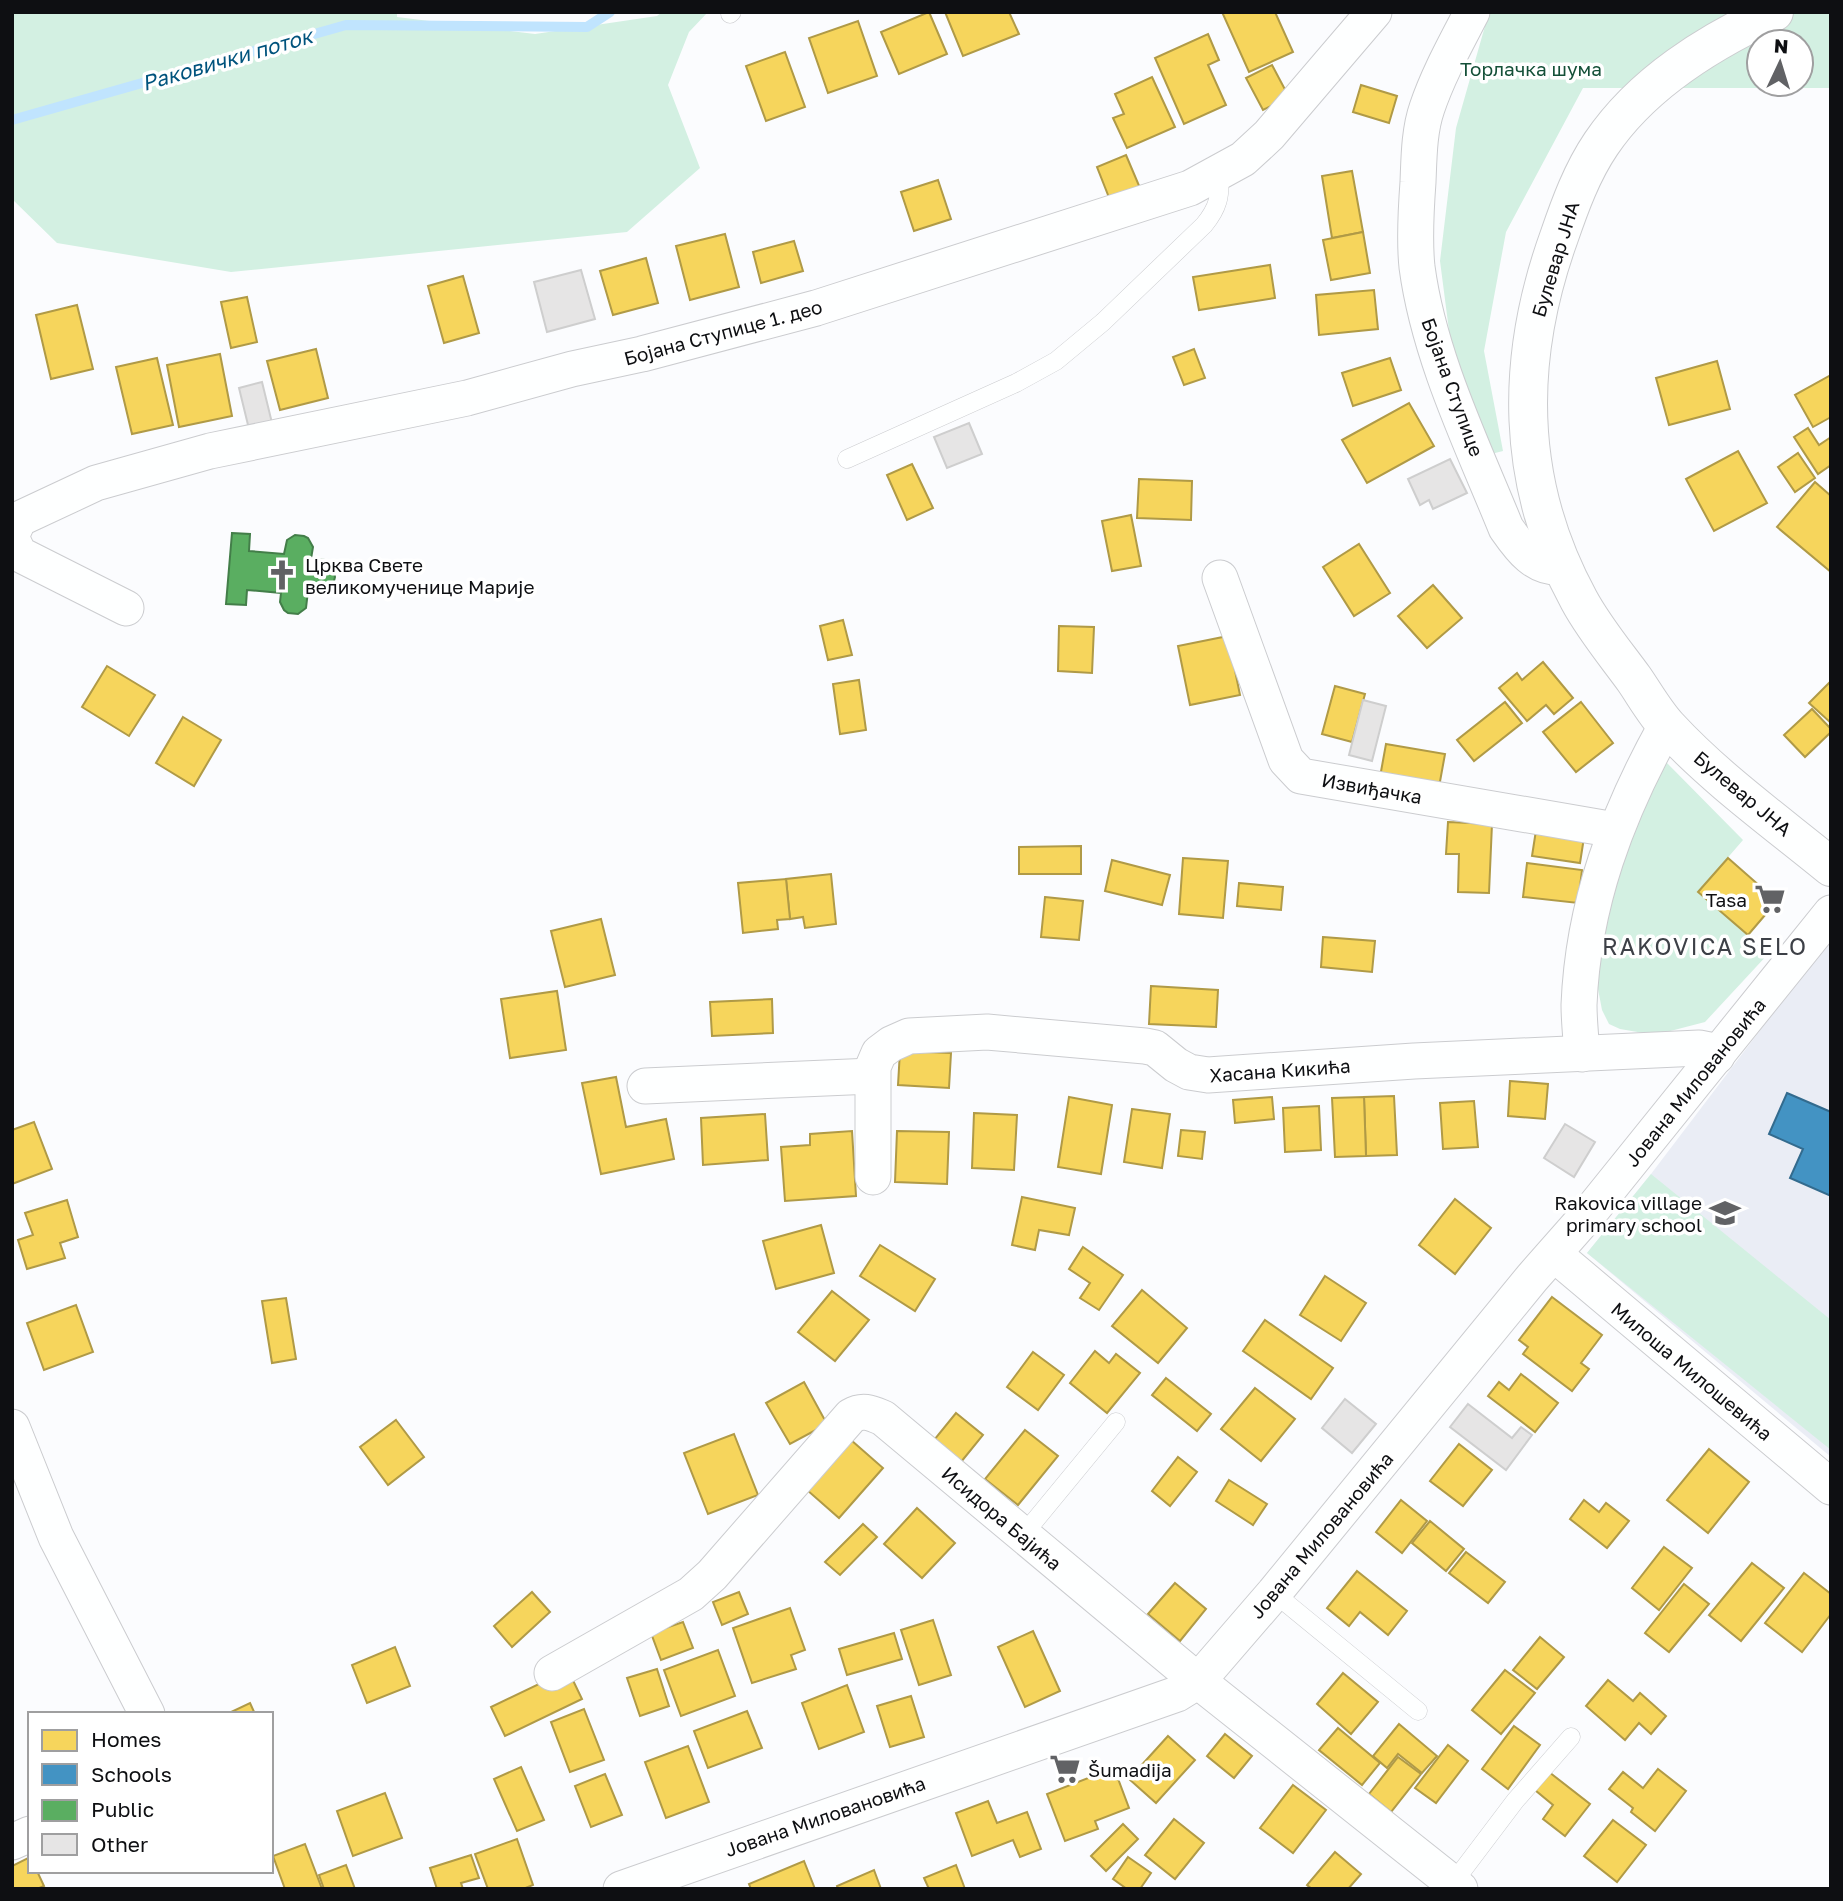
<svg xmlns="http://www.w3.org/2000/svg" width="1843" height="1901" font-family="'Golos Text',sans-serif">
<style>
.built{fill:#eaedf5}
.green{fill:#d3f0e2;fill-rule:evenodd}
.homes{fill:#f6d55c;stroke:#b09a46;stroke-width:2}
.schools{fill:#4393c3;stroke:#336b8e;stroke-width:2}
.public{fill:#5aae61;stroke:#437e49;stroke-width:2}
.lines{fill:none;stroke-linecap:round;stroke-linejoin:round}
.stream{stroke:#c0e4fe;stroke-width:10}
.building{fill:#e6e5e5;stroke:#cecece;stroke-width:2}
.lane-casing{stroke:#cbcccf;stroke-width:19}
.street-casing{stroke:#cbcccf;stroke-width:37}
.secondary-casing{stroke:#cbcccf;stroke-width:40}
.lane{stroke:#feffff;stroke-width:18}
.street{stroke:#feffff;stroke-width:35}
.secondary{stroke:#feffff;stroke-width:38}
.labels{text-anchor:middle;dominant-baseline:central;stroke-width:7;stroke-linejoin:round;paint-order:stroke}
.park-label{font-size:19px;fill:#145038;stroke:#fff}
.street-label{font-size:19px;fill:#0e0f12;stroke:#fff}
.poi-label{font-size:19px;fill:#0e0f12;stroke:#fff;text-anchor:start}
.water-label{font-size:21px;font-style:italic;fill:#00537d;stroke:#fff}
.quarter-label{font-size:23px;letter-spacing:2px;fill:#3d4047;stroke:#fff}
</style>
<rect width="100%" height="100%" fill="#fbfcfe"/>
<path class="built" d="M1831,937V1457L1587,1253L1651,1174Z"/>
<g class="green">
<path d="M12,12H397V17L535,34L657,16L662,12H708L689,32L668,85L700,168L627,232L231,272L57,243L12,199Z"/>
<path d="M1489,12H1831V88H1583L1506,232L1484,351L1503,451L1491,454L1451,346L1440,261L1456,128ZM1759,42H1801V84H1759Z"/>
<path d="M1665,761L1743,840L1698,892L1769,953L1705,1022L1655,1035L1620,1029L1609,1024L1602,1010L1598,989L1597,954L1632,826Z"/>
<path d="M1651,1174L1831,1320V1450L1587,1253Z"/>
</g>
<g class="homes">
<path d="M929,12L947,54L899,74L881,32Z"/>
<path d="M945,12H1009L1019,34L963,56Z"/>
<path d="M1222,12H1275L1293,52L1249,72Z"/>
<path d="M858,21L877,76L828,93L809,38Z"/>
<path d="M1208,34L1219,60L1208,65L1226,105L1184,124L1155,58Z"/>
<path d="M785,52L805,107L766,121L746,66Z"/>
<path d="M1272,65L1289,97L1263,110L1246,78Z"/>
<path d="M1152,77L1175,127L1127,148L1113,118L1124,114L1115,94Z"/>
<path d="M1361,85L1397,96L1389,123L1353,112Z"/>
<path d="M1126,155L1140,188L1110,200L1097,167Z"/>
<path d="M1352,171L1363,232L1332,238L1322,176Z"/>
<path d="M938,180L951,219L914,231L901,192Z"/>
<path d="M1363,232L1370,273L1331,280L1323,240Z"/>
<path d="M725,234L739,287L690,300L676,246Z"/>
<path d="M794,241L803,271L761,283L753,252Z"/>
<path d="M646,258L658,303L613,315L600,271Z"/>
<path d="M1270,265L1275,298L1199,310L1193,277Z"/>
<path d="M463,276L479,333L444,343L428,286Z"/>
<path d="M1374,290L1378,329L1319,335L1316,295Z"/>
<path d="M247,297L257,342L231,348L221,302Z"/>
<path d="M77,305L93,369L51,379L36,315Z"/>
<path d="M316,349L328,398L280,410L267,361Z"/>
<path d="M1194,349L1205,378L1184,385L1173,357Z"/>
<path d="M220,354L232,416L179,427L167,365Z"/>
<path d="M157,358L173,425L132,434L116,367Z"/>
<path d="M1390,358L1401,390L1353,406L1342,373Z"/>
<path d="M1717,361L1730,409L1669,425L1656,378Z"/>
<path d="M1831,375V417L1813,427L1795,395Z"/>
<path d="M1409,403L1434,446L1367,483L1342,440Z"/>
<path d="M1808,428L1819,445L1831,437V465L1818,474L1794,437Z"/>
<path d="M1738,451L1767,503L1714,531L1686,479Z"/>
<path d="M1798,453L1815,478L1795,492L1778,467Z"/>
<path d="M912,464L933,508L907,520L887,475Z"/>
<path d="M1139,479L1192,481L1191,520L1137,518Z"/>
<path d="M1815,482L1831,496V572L1777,527Z"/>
<path d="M1131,515L1141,566L1112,571L1102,521Z"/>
<path d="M1359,544L1390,593L1354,616L1323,567Z"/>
<path d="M1433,585L1462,618L1427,648L1398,616Z"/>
<path d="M843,620L852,655L828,660L820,626Z"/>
<path d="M1059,626L1094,627L1092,673L1058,671Z"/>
<path d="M1228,636L1240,695L1190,705L1178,646Z"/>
<path d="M1543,662L1573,698L1554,714L1546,705L1527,721L1499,688L1517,673L1522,680Z"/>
<path d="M107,666L155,695L129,736L82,707Z"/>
<path d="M859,680L866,730L840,734L833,684Z"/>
<path d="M1831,681V723L1809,703Z"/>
<path d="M1335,686L1365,694L1352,742L1322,734Z"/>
<path d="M1505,702L1522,723L1474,761L1457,740Z"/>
<path d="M1581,702L1613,743L1576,772L1543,732Z"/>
<path d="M1812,709L1831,729V732L1805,757L1784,735Z"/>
<path d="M183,717L221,740L194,786L156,763Z"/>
<path d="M1386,744L1445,754L1439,787L1380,777Z"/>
<path d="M1448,822L1492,824L1489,893L1458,892L1459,854H1446Z"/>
<path d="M1537,824L1585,831L1580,863L1532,856Z"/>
<path d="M1081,846V874H1019V847Z"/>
<path d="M1183,858L1228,861L1223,918L1179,914Z"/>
<path d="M1728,858L1777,901L1748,935L1698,892Z"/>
<path d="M1112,860L1170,875L1162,905L1105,891Z"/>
<path d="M1527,863L1582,870L1578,903L1523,897Z"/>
<path d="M831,874L836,924L805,928L803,917L790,919L786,879Z"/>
<path d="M786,879L790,919L777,920L778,929L743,933L738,883Z"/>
<path d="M1239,883L1283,887L1281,910L1237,906Z"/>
<path d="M1045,897L1083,901L1079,940L1041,937Z"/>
<path d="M601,919L615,975L565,987L551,931Z"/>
<path d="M1323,937L1375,941L1372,972L1321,967Z"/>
<path d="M1151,986L1218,990L1216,1027L1149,1024Z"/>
<path d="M557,991L566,1050L510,1058L501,999Z"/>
<path d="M772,999L773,1033L712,1036L710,1002Z"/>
<path d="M900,1051L951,1053L949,1088L898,1085Z"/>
<path d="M616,1077L626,1127L666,1119L674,1159L601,1174L582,1083Z"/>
<path d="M1510,1081L1548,1084L1545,1119L1508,1116Z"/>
<path d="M1394,1096L1397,1155L1366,1156L1364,1097Z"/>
<path d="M1069,1097L1112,1105L1101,1174L1058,1167Z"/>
<path d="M1272,1097L1274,1119L1235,1123L1233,1100Z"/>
<path d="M1364,1097L1366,1156L1335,1157L1332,1098Z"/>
<path d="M1474,1101L1478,1147L1443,1149L1440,1103Z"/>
<path d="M1319,1106L1321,1150L1285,1152L1283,1108Z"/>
<path d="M1132,1109L1170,1114L1162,1168L1124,1162Z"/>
<path d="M974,1113L1017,1115L1014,1170L972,1168Z"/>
<path d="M765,1114L768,1160L703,1165L701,1118Z"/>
<path d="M34,1122L52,1169L12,1184V1130Z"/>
<path d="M1181,1130L1205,1132L1202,1159L1178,1156Z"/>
<path d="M852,1131L856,1196L785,1201L781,1147L810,1145V1134Z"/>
<path d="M897,1131L949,1132L947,1184L895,1182Z"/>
<path d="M1022,1197L1075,1208L1069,1235L1039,1230L1035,1250L1012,1245Z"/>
<path d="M1455,1199L1491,1228L1455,1274L1419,1245Z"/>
<path d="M67,1200L78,1237L60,1243L65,1258L27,1269L18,1240L33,1235L25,1213Z"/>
<path d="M821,1225L834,1273L776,1289L763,1241Z"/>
<path d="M880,1245L935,1279L915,1311L860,1276Z"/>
<path d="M1083,1247L1123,1275L1099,1310L1080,1298L1090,1283L1069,1269Z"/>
<path d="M1325,1276L1366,1303L1341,1341L1300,1315Z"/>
<path d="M1142,1290L1187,1328L1158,1363L1112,1326Z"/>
<path d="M832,1291L869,1320L835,1361L798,1332Z"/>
<path d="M1552,1297L1602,1335L1581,1363L1589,1369L1572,1391L1523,1354L1528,1347L1519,1340Z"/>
<path d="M286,1298L296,1359L272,1363L262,1301Z"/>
<path d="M76,1305L93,1352L44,1370L27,1323Z"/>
<path d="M1265,1320L1333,1368L1311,1399L1243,1351Z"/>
<path d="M1095,1351L1109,1363L1116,1354L1140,1373L1107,1413L1070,1383Z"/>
<path d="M1033,1352L1064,1375L1038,1410L1007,1387Z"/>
<path d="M1521,1374L1558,1403L1535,1432L1488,1396L1499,1382L1509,1390Z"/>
<path d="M1166,1378L1211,1414L1197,1431L1152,1395Z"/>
<path d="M804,1382L827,1424L790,1444L766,1403Z"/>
<path d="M1255,1388L1295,1419L1261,1461L1221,1429Z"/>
<path d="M956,1413L983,1435L961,1462L934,1440Z"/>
<path d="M396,1420L424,1457L388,1485L360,1447Z"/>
<path d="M1025,1430L1058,1456L1018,1505L985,1479Z"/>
<path d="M734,1434L758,1495L708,1514L684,1453Z"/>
<path d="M851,1440L883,1468L839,1518L807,1490Z"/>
<path d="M1459,1444L1492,1470L1463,1506L1430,1481Z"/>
<path d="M1709,1449L1749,1482L1708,1533L1667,1500Z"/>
<path d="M1178,1457L1197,1472L1170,1506L1152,1491Z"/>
<path d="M1229,1480L1267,1504L1253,1525L1216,1501Z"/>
<path d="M1401,1500L1427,1521L1402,1553L1376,1532Z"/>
<path d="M1584,1500L1599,1512L1606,1503L1629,1521L1607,1548L1570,1519Z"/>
<path d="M917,1508L955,1543L922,1578L884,1544Z"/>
<path d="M1430,1521L1464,1549L1446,1571L1412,1543Z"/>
<path d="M863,1524L877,1537L840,1575L825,1562Z"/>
<path d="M1664,1547L1692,1568L1659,1610L1632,1588Z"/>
<path d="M1466,1552L1505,1582L1488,1603L1449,1573Z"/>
<path d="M1752,1563L1784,1588L1741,1641L1709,1615Z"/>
<path d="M1357,1571L1407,1611L1388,1635L1360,1612L1349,1626L1327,1608Z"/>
<path d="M1804,1573L1831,1594V1614L1802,1652L1765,1623Z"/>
<path d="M1175,1583L1206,1609L1180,1641L1148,1614Z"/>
<path d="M1684,1584L1709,1604L1669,1652L1645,1633Z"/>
<path d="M532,1592L550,1612L512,1647L494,1626Z"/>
<path d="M739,1592L748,1614L722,1625L713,1602Z"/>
<path d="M790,1608L805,1650L791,1655L796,1669L752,1683L733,1628Z"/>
<path d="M933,1620L951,1675L919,1685L901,1630Z"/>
<path d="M683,1622L693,1648L661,1660L651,1633Z"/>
<path d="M1033,1631L1060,1691L1025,1707L998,1647Z"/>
<path d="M894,1633L902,1659L847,1675L839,1649Z"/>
<path d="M1540,1637L1564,1657L1537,1689L1513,1670Z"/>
<path d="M395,1647L410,1686L367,1703L352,1665Z"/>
<path d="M718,1650L735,1696L681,1716L664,1670Z"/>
<path d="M657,1669L669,1706L640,1716L627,1678Z"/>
<path d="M568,1670L582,1699L505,1736L491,1707Z"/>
<path d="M1505,1670L1535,1693L1501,1734L1472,1710Z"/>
<path d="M1343,1673L1378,1702L1351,1734L1317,1704Z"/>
<path d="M1608,1680L1633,1701L1640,1693L1666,1716L1651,1734L1639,1723L1625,1740L1586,1706Z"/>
<path d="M847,1685L864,1732L819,1749L802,1703Z"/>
<path d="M911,1696L924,1737L890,1747L877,1706Z"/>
<path d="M250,1703L255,1714H227Z"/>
<path d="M584,1709L604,1760L570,1772L551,1722Z"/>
<path d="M747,1711L762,1748L708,1768L694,1731Z"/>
<path d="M1399,1724L1437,1756L1422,1773L1398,1754L1387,1768L1373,1756Z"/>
<path d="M1514,1726L1540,1745L1508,1789L1482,1769Z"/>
<path d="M1338,1728L1380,1763L1362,1785L1319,1750Z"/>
<path d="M1225,1734L1252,1756L1234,1778L1207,1756Z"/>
<path d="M1168,1736L1195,1760L1156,1803L1129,1779Z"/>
<path d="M1448,1745L1468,1761L1436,1803L1415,1788Z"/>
<path d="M688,1746L709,1802L666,1818L645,1762Z"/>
<path d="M1398,1757L1421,1774L1391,1812L1369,1794Z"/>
<path d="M521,1767L544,1820L517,1831L494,1779Z"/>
<path d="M1114,1768L1129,1808L1095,1821L1098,1829L1065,1841L1047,1794Z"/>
<path d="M1658,1769L1686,1791L1655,1831L1631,1812L1633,1808L1609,1789L1623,1772L1643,1788Z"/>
<path d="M1549,1772L1590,1804L1565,1836L1543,1819L1553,1805L1535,1790Z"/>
<path d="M605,1774L622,1815L591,1827L575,1786Z"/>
<path d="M1293,1785L1326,1810L1293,1853L1260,1828Z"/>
<path d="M385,1793L402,1838L353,1856L337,1811Z"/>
<path d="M988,1801L997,1823L1027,1812L1041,1849L1020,1857L1013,1840L972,1856L956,1813Z"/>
<path d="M1174,1819L1204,1843L1175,1879L1145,1855Z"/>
<path d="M1613,1820L1646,1845L1617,1882L1584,1856Z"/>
<path d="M1123,1824L1138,1839L1106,1871L1091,1856Z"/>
<path d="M517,1839L533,1885L523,1889H488L475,1854Z"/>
<path d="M305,1844L322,1889H285L273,1856Z"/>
<path d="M1335,1852L1361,1874L1348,1889H1312L1307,1885Z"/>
<path d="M471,1855L479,1878L461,1883L463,1889H437L430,1868Z"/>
<path d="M30,1857V1871H37L44,1886L37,1889H12V1866Z"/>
<path d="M1128,1857L1151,1873L1140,1889H1127L1113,1879Z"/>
<path d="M804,1861L815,1889H751L749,1884Z"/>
<path d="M346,1865L355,1889H324L319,1875Z"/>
<path d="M956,1865L965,1889H929L924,1878Z"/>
<path d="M874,1870L881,1889H838L837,1886Z"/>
</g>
<path class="schools" d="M1787,1093L1831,1112V1196L1790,1178L1803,1149L1769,1134Z"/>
<path class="public" d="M232,533L250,534L249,551L284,554L287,540L295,535L304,536L308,538L313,547L311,559L325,560L333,569L335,577L333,585L323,593L308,591L306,608L298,614L288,613L284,610L280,602L281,593L247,590L246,605L226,604Z"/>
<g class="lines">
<path class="stream" d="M12,120L346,25L587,27L610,12"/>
</g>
<g class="building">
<path d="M581,270L595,319L547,332L534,282Z"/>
<path d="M262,382L272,423L249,429L239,388Z"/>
<path d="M969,423L982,454L947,468L934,437Z"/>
<path d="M1450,459L1467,493L1433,509L1429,500L1420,505L1408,479Z"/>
<path d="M1363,700L1386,706L1372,761L1349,755Z"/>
<path d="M1565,1124L1595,1142L1574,1177L1544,1158Z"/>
<path d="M1345,1399L1376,1424L1352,1453L1322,1428Z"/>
<path d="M1468,1404L1512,1438L1521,1427L1532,1435L1506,1470L1450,1427Z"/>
</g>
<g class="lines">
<g class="lane-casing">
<g id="lane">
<path d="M730,14L732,12"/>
<path d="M847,459L1016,383L1056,361L1103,322L1204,225C1218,208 1221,196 1219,174"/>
<path d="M1023,1535L1116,1422"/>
<path d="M1274,1593L1418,1711"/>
<path d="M1453,1883L1515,1801L1571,1737"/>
</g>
</g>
<g class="street-casing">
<g id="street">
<path d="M1472,12C1456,43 1438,75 1427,108C1419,131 1419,158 1418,182C1416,209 1414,239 1417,267C1429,357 1472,444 1506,528C1520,548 1535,570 1563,567"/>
<path d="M12,534L19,519L96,483L210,451L467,398L572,369L642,354L816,308L1190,188L1243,159L1269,135L1374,12"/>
<path d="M12,539L19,554L126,608"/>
<path d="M1220,578L1286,760L1301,776L1615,830"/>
<path d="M1582,1054C1581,1038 1579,1021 1579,1005C1583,904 1617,814 1666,726"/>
<path d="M645,1086L872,1076"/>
<path d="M873,1177V1067L879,1053L891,1044L909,1036L987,1032L1145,1046L1155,1048L1176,1065L1189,1072L1208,1075L1414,1061L1699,1048L1709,1050L1717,1056"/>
<path d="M1554,1254L1831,1487"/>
<path d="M12,1427L56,1537L147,1714"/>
<path d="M552,1673L691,1594L712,1575L851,1416C863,1409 871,1413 883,1418L1198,1681L1460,1889"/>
<path d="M12,1842L30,1834"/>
<path d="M621,1889L1177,1694L1198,1681L1274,1593L1532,1278L1591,1211L1831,913"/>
</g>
</g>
<g class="secondary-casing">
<path id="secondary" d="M1774,12C1709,42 1642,83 1601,144C1582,172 1570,205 1559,237C1515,359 1515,483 1579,600C1594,628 1615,653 1634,679C1645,695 1655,713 1668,727C1716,779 1776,822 1831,867"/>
</g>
<use href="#lane" class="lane"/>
<use href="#street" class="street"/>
<use href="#secondary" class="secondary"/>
</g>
<defs>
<g id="church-bare" transform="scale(2.415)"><path d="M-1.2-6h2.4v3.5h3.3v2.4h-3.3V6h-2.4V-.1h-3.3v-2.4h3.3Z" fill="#616265" stroke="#fff" stroke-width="2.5" paint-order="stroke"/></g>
<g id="supermarket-bare" transform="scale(2.415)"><path d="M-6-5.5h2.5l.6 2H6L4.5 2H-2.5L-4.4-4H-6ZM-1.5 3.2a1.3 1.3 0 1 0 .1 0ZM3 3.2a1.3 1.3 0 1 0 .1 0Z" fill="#616265" stroke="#fff" stroke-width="2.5" paint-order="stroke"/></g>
<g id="school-bare" transform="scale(2.415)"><path d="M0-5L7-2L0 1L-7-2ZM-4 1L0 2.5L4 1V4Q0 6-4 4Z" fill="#616265" stroke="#fff" stroke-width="2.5" paint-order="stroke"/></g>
</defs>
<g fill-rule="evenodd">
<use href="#church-bare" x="282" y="575"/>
<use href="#supermarket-bare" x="1770" y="899"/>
<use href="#school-bare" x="1725" y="1213"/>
<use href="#supermarket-bare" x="1065" y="1769"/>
</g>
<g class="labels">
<g class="park-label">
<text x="1531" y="68">Торлачка шума</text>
</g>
<g class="street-label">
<text transform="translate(1555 259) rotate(-73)">Булевар ЈНА</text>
<text transform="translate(723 332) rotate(-15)">Бојана Ступице 1. део</text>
<text transform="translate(1453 387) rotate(70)">Бојана Ступице</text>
<text transform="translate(1372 788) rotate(10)">Извиђачка</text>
<text transform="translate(1743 793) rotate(40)">Булевар ЈНА</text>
<text transform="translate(1280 1070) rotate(-4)">Хасана Кикића</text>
<text transform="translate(1695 1082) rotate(-51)">Јована Миловановића</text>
<text transform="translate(1692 1371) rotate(40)">Милоша Милошевића</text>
<text transform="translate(1002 1518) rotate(40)">Исидора Бајића</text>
<text transform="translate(1321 1535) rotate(-50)">Јована Миловановића</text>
<text transform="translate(825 1816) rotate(-19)">Јована Миловановића</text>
</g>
<g class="poi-label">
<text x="305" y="564">Црква Свете<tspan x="305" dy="22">великомученице Марије</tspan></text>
<text x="1747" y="899" text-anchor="end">Tasa</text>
<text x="1702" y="1202" text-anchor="end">Rakovica village<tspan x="1702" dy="22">primary school</tspan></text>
<text x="1088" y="1769">Šumadija</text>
</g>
<g class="water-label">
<text transform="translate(227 59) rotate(-16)">Раковички поток</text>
</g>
<g class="quarter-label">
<text x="1705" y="946">RAKOVICA SELO</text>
</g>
</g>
<rect width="1843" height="1901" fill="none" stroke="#0e0f12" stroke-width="28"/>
<rect x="28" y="1712" width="245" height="161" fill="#ffffff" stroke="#9f9fa0" stroke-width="2"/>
<rect x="42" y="1730" width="35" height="21" fill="#f6d55c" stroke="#9f9fa0" stroke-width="2"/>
<text x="91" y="1747" font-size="21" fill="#0e0f12">Homes</text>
<rect x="42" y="1764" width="35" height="21" fill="#4393c3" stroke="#9f9fa0" stroke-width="2"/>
<text x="91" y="1782" font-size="21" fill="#0e0f12">Schools</text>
<rect x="42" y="1800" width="35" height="21" fill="#5aae61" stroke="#9f9fa0" stroke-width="2"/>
<text x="91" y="1817" font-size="21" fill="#0e0f12">Public</text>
<rect x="42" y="1834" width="35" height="21" fill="#e6e5e5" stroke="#9f9fa0" stroke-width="2"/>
<text x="91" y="1852" font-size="21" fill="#0e0f12">Other</text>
<g transform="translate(1780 63) rotate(4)"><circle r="33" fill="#ffffff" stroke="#9f9fa0" stroke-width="2"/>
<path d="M0-5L12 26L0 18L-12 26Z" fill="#616265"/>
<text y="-10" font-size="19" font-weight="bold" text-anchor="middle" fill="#0e0f12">N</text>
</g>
</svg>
